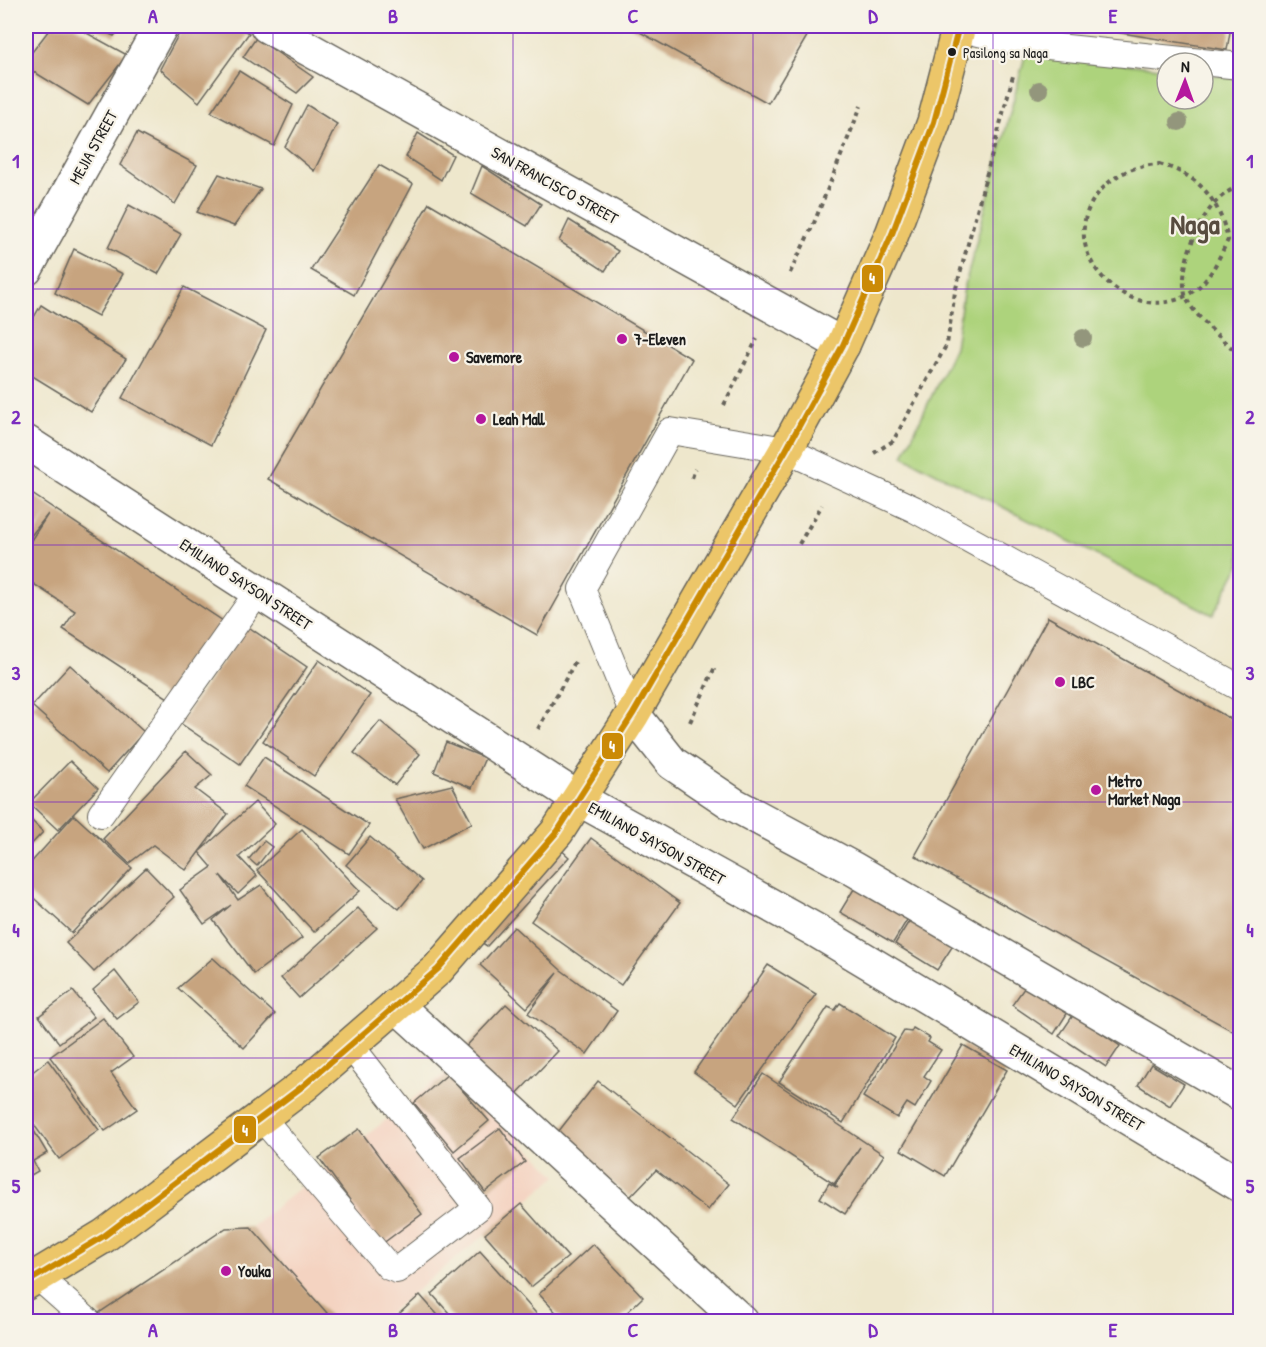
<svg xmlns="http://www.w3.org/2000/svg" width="1266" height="1347" font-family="'Patrick Hand',sans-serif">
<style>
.built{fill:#f4d3c1}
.green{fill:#add37c;stroke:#64784c;stroke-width:1.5}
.building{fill:#c7a47f}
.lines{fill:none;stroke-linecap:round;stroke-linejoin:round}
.service-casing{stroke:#66635a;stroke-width:28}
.minor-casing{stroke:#66635a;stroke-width:36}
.tertiary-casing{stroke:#66635a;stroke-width:36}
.trunk-casing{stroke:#66635a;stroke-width:36}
.path{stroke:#66635a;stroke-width:4;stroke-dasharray:4.5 4.5;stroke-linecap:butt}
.service{stroke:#fff;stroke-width:26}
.minor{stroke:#fff;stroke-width:33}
.tertiary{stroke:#fff;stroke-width:33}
.trunk{stroke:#ecc669;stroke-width:33}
.bus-1-casing{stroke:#f7f3e8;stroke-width:10}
.bus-1{stroke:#cb8a06;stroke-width:6}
.tree{fill:#93967b}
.grid{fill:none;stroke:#7b2cbf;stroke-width:1.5;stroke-opacity:0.55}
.bus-dot{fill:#1c1c1c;stroke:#f7f3e8;stroke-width:2}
.poi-dot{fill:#b5179e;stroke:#f7f3e8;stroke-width:2}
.labels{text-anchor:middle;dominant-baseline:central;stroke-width:4.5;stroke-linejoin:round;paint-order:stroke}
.bus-label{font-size:14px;fill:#1c1c1c;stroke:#f7f3e8;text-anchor:start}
.street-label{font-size:16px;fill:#1c1c1c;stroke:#f7f3e8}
.poi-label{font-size:16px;font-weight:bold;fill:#1c1c1c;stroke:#f7f3e8;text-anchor:start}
.town-label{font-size:28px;font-weight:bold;fill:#584c3f;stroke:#f7f3e8}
.line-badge{stroke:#f7f3e8;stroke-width:2}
.badge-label{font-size:16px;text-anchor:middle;font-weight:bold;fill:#fff}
.neatline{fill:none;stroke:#7b2cbf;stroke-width:2}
.grid-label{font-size:20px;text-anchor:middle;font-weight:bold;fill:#7b2cbf}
</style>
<rect width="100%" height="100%" fill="#f7f3e8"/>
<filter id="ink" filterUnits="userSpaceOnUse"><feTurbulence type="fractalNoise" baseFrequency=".0167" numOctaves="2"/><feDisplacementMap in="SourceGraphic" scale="12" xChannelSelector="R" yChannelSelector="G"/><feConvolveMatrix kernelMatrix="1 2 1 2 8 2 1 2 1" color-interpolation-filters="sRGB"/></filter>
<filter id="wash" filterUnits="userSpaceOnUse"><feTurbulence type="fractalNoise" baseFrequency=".008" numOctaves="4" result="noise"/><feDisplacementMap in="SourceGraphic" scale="24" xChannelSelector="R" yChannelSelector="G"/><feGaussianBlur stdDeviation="1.35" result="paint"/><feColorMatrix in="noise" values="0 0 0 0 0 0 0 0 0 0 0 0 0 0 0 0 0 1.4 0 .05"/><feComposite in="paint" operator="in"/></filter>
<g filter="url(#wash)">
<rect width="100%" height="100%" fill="#eee7cc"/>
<path class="built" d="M449,1070L557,1176L379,1321H335L251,1227Z"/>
<path class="green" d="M1026,52L1167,69V99H1203V74L1240,78V564L1213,615L903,456L955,347L963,293Z"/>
<g id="blocks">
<g class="building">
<path d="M52,26H74L127,55L88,105L26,67V60Z"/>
<path d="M91,26H122L114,36Z"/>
<path d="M183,26H235L249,33L199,102L160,69Z"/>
<path d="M629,26H813L768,103Z"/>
<path d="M1078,26H1231L1227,50Z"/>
<path d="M256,38L313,77L297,93L243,57Z"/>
<path d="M239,71L293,105L274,146L211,112Z"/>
<path d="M307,105L337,124L314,171L285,147Z"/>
<path d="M137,133L197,165L175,204L120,165Z"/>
<path d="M418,133L453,155L441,180L406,157Z"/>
<path d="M379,165L413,184L354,295L311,270Z"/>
<path d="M482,166L541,204L527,226L471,193Z"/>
<path d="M219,174L261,189L234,226L197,212Z"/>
<path d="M429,203L692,359L537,635L268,479Z"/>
<path d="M129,205L181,234L158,274L108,248Z"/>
<path d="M569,220L618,251L605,271L559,241Z"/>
<path d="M74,249L123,274L98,316L55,293Z"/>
<path d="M184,287L266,330L211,445L122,398Z"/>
<path d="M41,305L126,359L91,412L26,372V331Z"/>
<path d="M26,490L226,623L174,702L63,629L75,611L26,579V548L48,514L26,542Z"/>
<path d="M1048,617L1240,724V1035L915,856Z"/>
<path d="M247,626L307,667L240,764L180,723Z"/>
<path d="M319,660L370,695L314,776L263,741Z"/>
<path d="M70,665L144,732L107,773L32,706Z"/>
<path d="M380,721L420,754L395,785L354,753Z"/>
<path d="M446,742L485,758L472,788L434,772Z"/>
<path d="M186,751L212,775L195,789L228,814L199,852L255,802L275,824L239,857L257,876L238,894L220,875L238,900L261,885L302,938L254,974L213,920L231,905L204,924L180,890L212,867L199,852L186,870L153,845L129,863L103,839Z"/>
<path d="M264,757L369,825L349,854L244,786Z"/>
<path d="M70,761L98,788L58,830L29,803Z"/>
<path d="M452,785L472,823L423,849L395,799Z"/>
<path d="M26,815L43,832L26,850Z"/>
<path d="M74,815L132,868L72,933L26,891V868Z"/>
<path d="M302,829L360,891L314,932L257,870Z"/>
<path d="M370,837L422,881L399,909L346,865Z"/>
<path d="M591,838L680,903L621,985L531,921Z"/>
<path d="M264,841L272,847L257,866L249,859Z"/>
<path d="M557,846L569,857L487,946L473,937Z"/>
<path d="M146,868L174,897L94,972L66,943Z"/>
<path d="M857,884L910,915L893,943L840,912Z"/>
<path d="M358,908L377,928L299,998L281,978Z"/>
<path d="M911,918L954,944L937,970L895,944Z"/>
<path d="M514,927L561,970L617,1011L587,1054L528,1013L558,973L527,1008L480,965Z"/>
<path d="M213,958L275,1014L244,1048L178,988Z"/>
<path d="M768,965L816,994L738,1104L694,1072Z"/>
<path d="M115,971L139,1002L117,1019L93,990Z"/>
<path d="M1027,984L1068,1012L1054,1034L1012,1005Z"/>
<path d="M73,991L94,1017L59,1043L39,1016Z"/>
<path d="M840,1003L895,1038L843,1123L779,1082L828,1007L835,1010Z"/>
<path d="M506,1004L558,1051L508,1103L458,1055Z"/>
<path d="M1074,1014L1120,1046L1106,1067L1059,1036Z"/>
<path d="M103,1018L133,1057L111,1073L137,1109L105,1131L50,1057Z"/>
<path d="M913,1028L930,1038L928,1042L941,1050L924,1076L931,1081L915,1108L907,1103L897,1118L863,1097L904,1031L911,1032Z"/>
<path d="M963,1045L1007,1070L945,1176L901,1150Z"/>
<path d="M48,1060L99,1130L59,1159L26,1114V1077Z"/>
<path d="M1151,1064L1184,1084L1170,1106L1138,1085Z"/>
<path d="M448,1074L489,1121L454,1151L414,1103Z"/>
<path d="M763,1074L884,1155L845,1214L820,1198L829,1183L838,1188L835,1185L860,1147L834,1184L733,1118Z"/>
<path d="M598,1081L729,1184L708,1210L656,1170L630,1197L555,1136Z"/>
<path d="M28,1121L47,1153L33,1161L38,1171L26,1178V1123Z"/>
<path d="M500,1128L525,1162L485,1192L460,1158Z"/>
<path d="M359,1129L422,1214L382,1244L319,1158Z"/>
<path d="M521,1204L568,1257L531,1287L485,1234Z"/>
<path d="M251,1227L335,1322H106L99,1313L226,1228Z"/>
<path d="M593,1244L643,1297L617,1322H565L539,1294Z"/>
<path d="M480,1251L544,1322H457L432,1294Z"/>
<path d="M420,1295L444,1322H390Z"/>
</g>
</g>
</g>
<g filter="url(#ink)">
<use href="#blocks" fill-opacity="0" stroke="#66635a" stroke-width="1.5"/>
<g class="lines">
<g class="service-casing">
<g id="service">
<path d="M958,28L1019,43L1240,66"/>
<path d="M633,714L582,589L670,431L786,450L914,509L1240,688"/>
<path d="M101,814L258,592"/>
<path d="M261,1117L389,1267L397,1270L478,1208L350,1045"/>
<path d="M37,1276L89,1322"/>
</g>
</g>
<g class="minor-casing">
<g id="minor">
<path d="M267,26L843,345"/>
<path d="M26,442L579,799L817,931L1240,1185"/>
<path d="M633,714L672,763L733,804L852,868L1240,1094"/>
<path d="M396,1005L742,1322"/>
</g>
</g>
<g class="tertiary-casing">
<path id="tertiary" d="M26,269L161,26"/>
</g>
<g class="trunk-casing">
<path id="trunk" d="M26,1283L104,1236L303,1086L438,969L557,832L633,714L786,450L843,345L892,234L934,122L959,26"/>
</g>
<g class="path">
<path d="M1159,164C1200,175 1219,200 1228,240C1219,257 1212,277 1195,290C1136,334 1052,255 1096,196C1113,174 1133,166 1159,164Z"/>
<path d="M1240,187C1205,194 1178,262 1185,294C1188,311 1227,344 1240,355"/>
<path d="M790,273L814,223L861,106"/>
<path d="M724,405L757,339"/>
<path d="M874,453L893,441L947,344L955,292L1013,76"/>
<path d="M692,478L695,469"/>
<path d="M799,544L822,505"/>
<path d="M690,722L715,667"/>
<path d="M538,729L575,662"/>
</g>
<use href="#service" class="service"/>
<use href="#minor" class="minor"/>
<use href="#tertiary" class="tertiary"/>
<use href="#trunk" class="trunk"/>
<g class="bus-1-casing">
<path id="bus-1" d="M26,1283L104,1236L303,1086L438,969L557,832L633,714L786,450L843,345L892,234L934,122L959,26"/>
</g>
<use href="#bus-1" class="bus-1"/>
</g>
<g class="tree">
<circle cx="1039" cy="90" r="9"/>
<circle cx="1179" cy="122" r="9"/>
<circle cx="1083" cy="338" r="9"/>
</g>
</g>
<path class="grid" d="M273,26V1322M513,26V1322M753,26V1322M993,26V1322M26,289H1240M26,545H1240M26,802H1240M26,1058H1240"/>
<circle class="bus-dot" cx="952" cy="52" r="5"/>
<g class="poi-dot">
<circle cx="622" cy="339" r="6"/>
<circle cx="454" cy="357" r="6"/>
<circle cx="481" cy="419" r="6"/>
<circle cx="1060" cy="682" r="6"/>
<circle cx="1096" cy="790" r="6"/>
<circle cx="226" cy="1271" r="6"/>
</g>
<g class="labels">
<g class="bus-label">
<text x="963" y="52">Pasilong sa Naga</text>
</g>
<g class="street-label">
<text transform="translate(93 147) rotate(-61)">MEJIA STREET</text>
<text transform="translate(555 185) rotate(29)">SAN FRANCISCO STREET</text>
<text transform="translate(246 584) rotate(33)">EMILIANO SAYSON STREET</text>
<text transform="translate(657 843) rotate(29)">EMILIANO SAYSON STREET</text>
<text transform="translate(1077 1087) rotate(31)">EMILIANO SAYSON STREET</text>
</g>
<g class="poi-label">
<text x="634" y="339">7-Eleven</text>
<text x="466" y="357">Savemore</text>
<text x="493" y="419">Leah Mall</text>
<text x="1072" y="682">LBC</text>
<text x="1108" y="781">Metro<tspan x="1108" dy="18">Market Naga</tspan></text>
<text x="238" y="1271">Youka</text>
</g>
<g class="town-label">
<text x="1195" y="224">Naga</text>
</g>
</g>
<g class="line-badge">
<rect x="861" y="264" width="23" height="29" rx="6" fill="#cb8a06"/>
<rect x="601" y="732" width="23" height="28" rx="6" fill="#cb8a06"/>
<rect x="233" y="1115" width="24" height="29" rx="6" fill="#cb8a06"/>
</g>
<g class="badge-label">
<text x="872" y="284">4</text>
<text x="612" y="752">4</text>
<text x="245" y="1136">4</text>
</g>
<rect width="1266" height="1347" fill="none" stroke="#f7f3e8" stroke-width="66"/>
<g transform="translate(1185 81) rotate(1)"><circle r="28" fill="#f7f3e8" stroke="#9f9d96" stroke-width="1.5"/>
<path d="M0-4.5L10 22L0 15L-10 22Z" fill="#b5179e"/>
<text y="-9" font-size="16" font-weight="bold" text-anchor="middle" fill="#1c1c1c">N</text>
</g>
<rect x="33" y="33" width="1200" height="1281" class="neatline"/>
<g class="grid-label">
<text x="153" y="23">A</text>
<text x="393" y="23">B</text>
<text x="633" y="23">C</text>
<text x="873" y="23">D</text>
<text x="1113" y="23">E</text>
<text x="16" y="168">1</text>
<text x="1250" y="168">1</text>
<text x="16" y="424">2</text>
<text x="1250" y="424">2</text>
<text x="16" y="680">3</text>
<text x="1250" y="680">3</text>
<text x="16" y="937">4</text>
<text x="1250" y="937">4</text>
<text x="16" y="1193">5</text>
<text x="1250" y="1193">5</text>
<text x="153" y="1337">A</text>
<text x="393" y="1337">B</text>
<text x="633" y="1337">C</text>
<text x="873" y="1337">D</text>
<text x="1113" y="1337">E</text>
</g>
</svg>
